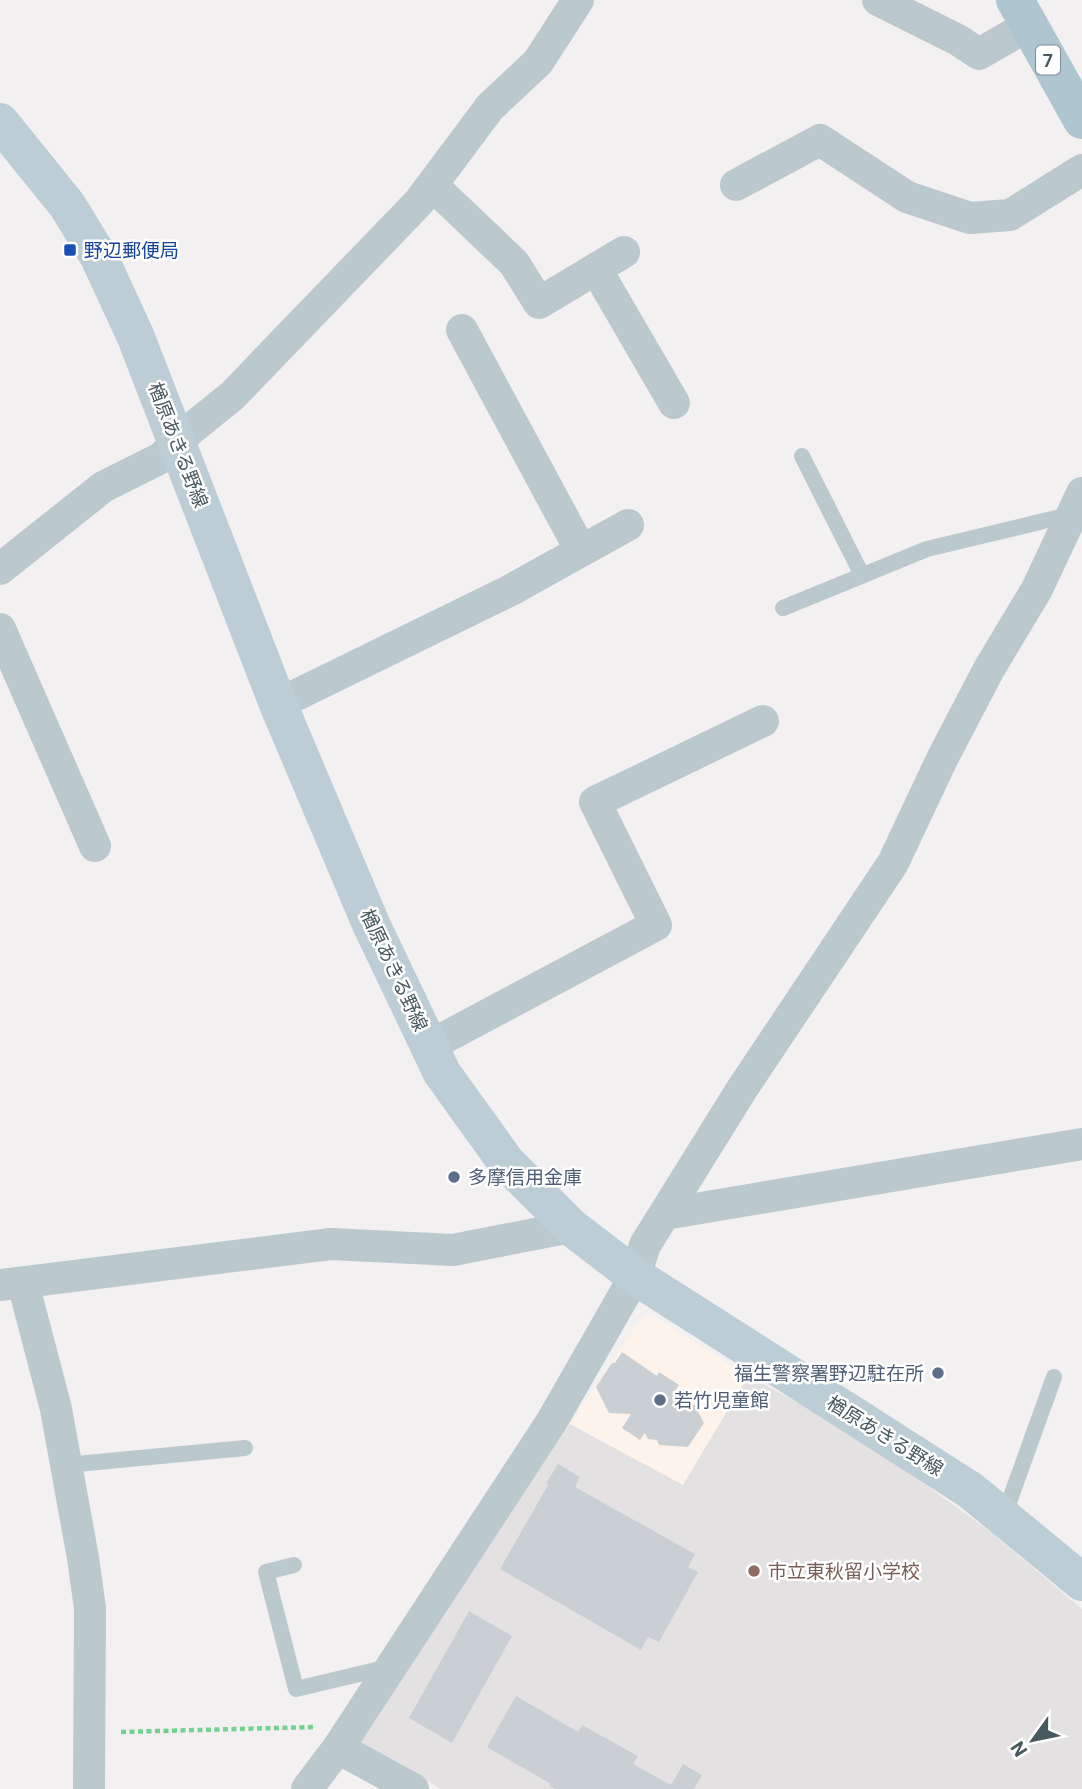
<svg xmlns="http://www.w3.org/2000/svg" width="1082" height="1789" font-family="Roboto,'Noto Sans JP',sans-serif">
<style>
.commercial{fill:#fdf3ea}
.education{fill:#e4e1e3}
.building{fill:#cacfd3}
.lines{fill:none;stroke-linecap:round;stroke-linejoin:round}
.path{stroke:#74d18f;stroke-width:4.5;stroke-dasharray:5 3.5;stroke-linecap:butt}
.lane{stroke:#bbc8cd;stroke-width:16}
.street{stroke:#bbc8cd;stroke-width:32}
.secondary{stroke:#bdcdd5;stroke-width:38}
.primary{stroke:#afc6d0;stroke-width:38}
.transit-dot{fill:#1a4fb4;stroke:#fff;stroke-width:2.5}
.service-dot{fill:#5c6f8a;stroke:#fff;stroke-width:2.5}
.education-dot{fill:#8d6e63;stroke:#fff;stroke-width:2.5}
.labels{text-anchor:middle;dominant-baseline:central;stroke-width:5;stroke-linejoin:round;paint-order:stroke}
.shield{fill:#fff;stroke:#7e8a8f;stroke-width:2}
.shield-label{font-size:18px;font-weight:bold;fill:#47585f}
.transit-label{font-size:19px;fill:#164399;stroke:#fff;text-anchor:start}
.street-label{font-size:19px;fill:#47585f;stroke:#fff}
.service-label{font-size:19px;fill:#4e5e75;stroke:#fff;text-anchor:start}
.education-label{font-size:19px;fill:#785e54;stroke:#fff;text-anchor:start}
</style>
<rect width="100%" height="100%" fill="#f3f0f1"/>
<path class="commercial" d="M650,1314L748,1376L683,1486L570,1424L641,1319Z"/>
<path class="education" d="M748,1376L803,1405L904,1469L992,1533L1082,1609V1789H441L357,1740L570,1424L683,1485Z"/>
<g class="building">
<path d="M622,1352L657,1376L659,1372L679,1385L675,1391L683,1396L689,1397L693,1404L699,1407L697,1410L704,1423L688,1447L659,1445L657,1440L648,1439L645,1433L640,1440L622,1428L631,1414L609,1413L596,1387L612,1363H615Z"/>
<path d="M558,1464L580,1477L575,1487L695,1554L688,1567L698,1572L659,1642L648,1637L641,1650L500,1569L548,1485L546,1484Z"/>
<path d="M469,1611L512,1636L452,1743L409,1718Z"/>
<path d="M516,1696L578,1732L582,1725L638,1756L633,1764L671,1785L683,1764L702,1775L694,1789H555L549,1786L551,1784L487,1747Z"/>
</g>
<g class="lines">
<path class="path" d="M121,1732L315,1727"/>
<g class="lane">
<path d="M802,456L862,575"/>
<path d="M783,608L927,549L1073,514"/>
<path d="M66,1465L245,1448"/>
<path d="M1004,1516L1054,1377"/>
<path d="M294,1565L266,1572L296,1689L389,1667"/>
</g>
<g class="street">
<path d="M878,0L958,40L979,54L1029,25"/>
<path d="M432,185L514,263L539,303L624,252"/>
<path d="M736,185L820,140L907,197L970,218L1010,215L1082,170"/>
<path d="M596,269L674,403"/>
<path d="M581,551L628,525"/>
<path d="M0,569L103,487L161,458L191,429L232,396L419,202L490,107L538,62L578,0"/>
<path d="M0,629L95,846"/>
<path d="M278,704L511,590L581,551L462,330"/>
<path d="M429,1046L656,925L595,802L763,721"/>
<path d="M665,1214L1082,1144"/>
<path d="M23,1283L56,1409L83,1558L90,1608L89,1789"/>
<path d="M0,1285L331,1244L453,1250L571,1227"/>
<path d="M338,1748L413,1789"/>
<path d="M307,1789L338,1748L552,1421L635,1276L645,1245L742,1089L893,863L942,759L989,669L1037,589L1082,493"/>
</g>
<path class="secondary" d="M0,122L67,205L99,257L135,335L278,704L371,924L442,1073L506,1162L571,1227L635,1276L970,1490L1082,1582"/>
<path class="primary" d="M1015,0L1082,120"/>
</g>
<rect class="transit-dot" x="63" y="243" width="14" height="14" rx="3.5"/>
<g class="service-dot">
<circle cx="454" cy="1177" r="7"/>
<circle cx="938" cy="1373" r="7"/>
<circle cx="660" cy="1400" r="7"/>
</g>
<circle class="education-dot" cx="754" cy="1571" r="7"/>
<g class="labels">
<rect class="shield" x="1036" y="45.5" width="24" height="29" rx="5"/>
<g class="shield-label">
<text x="1048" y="60">7</text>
</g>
<g class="transit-label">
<text x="84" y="250">野辺郵便局</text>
</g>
<g class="street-label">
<text transform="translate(178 445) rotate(69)">楢原あきる野線</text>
<text transform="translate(394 970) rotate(65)">楢原あきる野線</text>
<text transform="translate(885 1436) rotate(32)">楢原あきる野線</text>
</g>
<g class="service-label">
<text x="468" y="1177">多摩信用金庫</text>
<text x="924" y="1373" text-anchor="end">福生警察署野辺駐在所</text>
<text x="674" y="1400">若竹児童館</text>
</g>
<g class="education-label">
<text x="768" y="1571">市立東秋留小学校</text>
</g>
</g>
<g transform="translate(1033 1740) rotate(237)" stroke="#ffffff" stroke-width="5" paint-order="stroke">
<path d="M0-5L12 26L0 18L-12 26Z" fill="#47585f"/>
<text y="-10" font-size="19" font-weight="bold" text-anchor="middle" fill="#47585f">N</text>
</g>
</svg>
